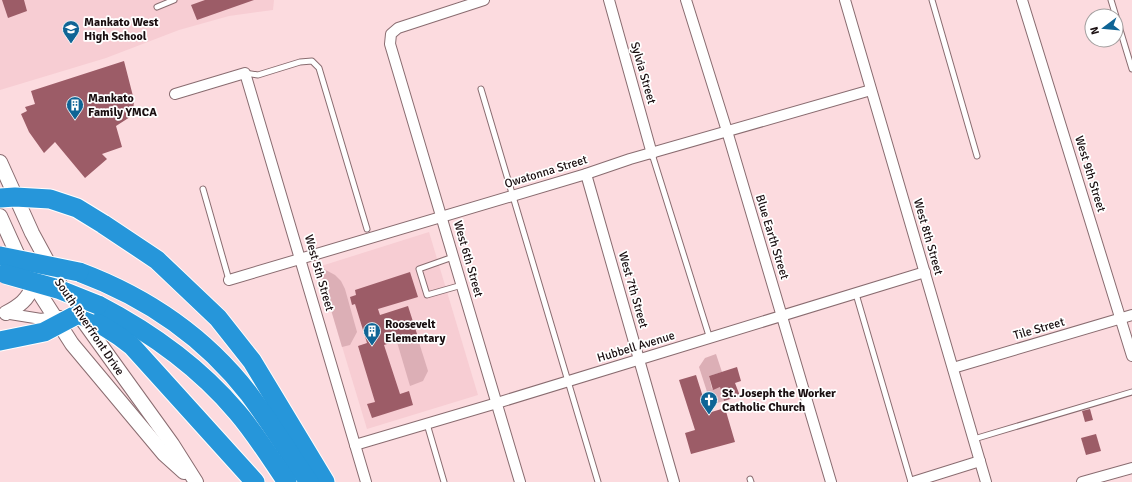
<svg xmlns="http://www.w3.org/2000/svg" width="1132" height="482" font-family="Signika,sans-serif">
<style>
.built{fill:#f7cdd3}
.green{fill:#dcafb6}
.building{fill:#9c5c67}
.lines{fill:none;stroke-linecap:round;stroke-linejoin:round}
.service-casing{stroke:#896c70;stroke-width:7}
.minor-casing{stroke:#896c70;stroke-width:12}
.secondary-casing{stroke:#896c70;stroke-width:16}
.motorway-casing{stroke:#fff;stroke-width:21}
.service{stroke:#fff;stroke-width:5}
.minor{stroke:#fff;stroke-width:10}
.secondary{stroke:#fff;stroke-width:14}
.motorway{stroke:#2696da;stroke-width:19}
.motorway-bridge-casing{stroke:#fff;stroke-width:21;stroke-linecap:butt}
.motorway-bridge{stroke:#2696da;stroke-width:19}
.labels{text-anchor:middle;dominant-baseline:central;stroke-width:3.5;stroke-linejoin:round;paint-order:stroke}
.poi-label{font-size:12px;font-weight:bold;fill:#190e10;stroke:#fff;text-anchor:start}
.street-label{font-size:12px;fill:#190e10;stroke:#fff}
</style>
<rect width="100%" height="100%" fill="#fcdbdf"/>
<g class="built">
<path d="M0,0H274L273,10L229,16L179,30L106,58L0,90Z"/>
<path d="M429,232L478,395L367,429L318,267Z"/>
</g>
<g class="green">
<path d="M322,268L335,275L341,281L345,289L357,332L350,345L342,347L319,269Z"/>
<path d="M417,336L428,371L423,381L410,386L397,342Z"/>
<path d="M716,354L722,372L709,376L712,389L720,387L724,401L717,403L712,402L709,398L699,367L705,358Z"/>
</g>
<g class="building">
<path d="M2,0H24L27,11L8,18Z"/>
<path d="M205,0H254L197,20L191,5Z"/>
<path d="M124,61L134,100L133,113L130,117L116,126L122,147L102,154L107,159L85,178L55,142L44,153L29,132L21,114L27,111L25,107L35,104L31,91Z"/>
<path d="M410,272L418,297L378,309L380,315L408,306L417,334L384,345L400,394L409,391L413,405L372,418L367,404L375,402L358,346L367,343L355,304L352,305L350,297L356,295L355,290Z"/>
<path d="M737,367L741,381L735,383L740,396L724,401L720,387L713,390L709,376Z"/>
<path d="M696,375L708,413L725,408L735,442L691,454L685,433L695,430L679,380Z"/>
<path d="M1090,409L1093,420L1085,422L1082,411Z"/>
<path d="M1096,434L1101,451L1086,455L1081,438Z"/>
</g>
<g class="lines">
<g class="service-casing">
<g id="service">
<path d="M932,0L977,156"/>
<path d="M1111,0L1132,69"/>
<path d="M157,7L174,0"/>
<path d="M245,73L258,75L300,62L312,61L319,68L367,229"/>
<path d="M481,89L598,482"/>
<path d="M652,154L710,339"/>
<path d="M203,189L229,280"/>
<path d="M453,257L419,269L427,295L462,285"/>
<path d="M856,294L911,482"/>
<path d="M427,424L444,482"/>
<path d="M974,439L1132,392"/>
<path d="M750,479L751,482"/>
</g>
</g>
<g class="minor-casing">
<g id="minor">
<path d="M484,0L398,28L391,34L390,44L520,482"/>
<path d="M609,0L652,154"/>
<path d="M686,0L727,131L831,482"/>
<path d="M845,0L986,482"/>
<path d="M1022,0L1132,356"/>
<path d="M175,94L245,73L366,482"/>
<path d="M586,174L674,482"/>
<path d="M229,280L586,174L630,159L871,90"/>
<path d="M4,313L41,319L60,316"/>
<path d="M953,368L1132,315"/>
<path d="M355,445L497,403L925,272"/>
<path d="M913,482L980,461"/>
<path d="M1082,482L1132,468"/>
</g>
</g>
<g class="secondary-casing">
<g id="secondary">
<path d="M0,162L32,233L65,294"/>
<path d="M0,216L24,269L72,344L164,454L184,472"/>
<path d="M6,313C19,306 28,300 33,285"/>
<path d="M79,315L172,444L196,482"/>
</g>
</g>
<g class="motorway-casing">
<g id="motorway">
<path d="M0,198L15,197L50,199L77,208L103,224L157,260L218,318L252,361L325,482"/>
<path d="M79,272C146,297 205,337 249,394C270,422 289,453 309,482"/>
<path d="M98,305C150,332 199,367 237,412C256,434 271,459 287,482"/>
<path d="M0,341L44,332L78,314C98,322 115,332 132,346L255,482"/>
</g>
</g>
<use href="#service" class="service"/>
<use href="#minor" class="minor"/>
<use href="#secondary" class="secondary"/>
<use href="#motorway" class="motorway"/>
<g class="motorway-bridge-casing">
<g id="motorway-bridge">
<path d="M0,256L79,272"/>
<path d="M5,274L58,289L98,305"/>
</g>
</g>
<use href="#motorway-bridge" class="motorway-bridge"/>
</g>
<defs>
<g id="school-pin" transform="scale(0.9)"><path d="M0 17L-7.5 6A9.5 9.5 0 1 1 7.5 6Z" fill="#0f6495" stroke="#fff"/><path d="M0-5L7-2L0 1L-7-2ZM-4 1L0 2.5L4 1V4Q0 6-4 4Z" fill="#fff"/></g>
<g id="building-pin" transform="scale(0.9)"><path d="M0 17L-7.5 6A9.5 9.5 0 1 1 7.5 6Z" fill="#0f6495" stroke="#fff"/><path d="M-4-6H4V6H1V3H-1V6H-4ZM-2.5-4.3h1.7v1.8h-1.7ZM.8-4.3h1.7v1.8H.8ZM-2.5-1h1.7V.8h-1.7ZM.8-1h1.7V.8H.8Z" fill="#fff"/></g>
<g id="church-pin" transform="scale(0.9)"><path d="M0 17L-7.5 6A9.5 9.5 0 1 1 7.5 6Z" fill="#0f6495" stroke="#fff"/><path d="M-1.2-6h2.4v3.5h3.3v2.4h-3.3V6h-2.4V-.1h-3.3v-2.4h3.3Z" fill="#fff"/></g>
</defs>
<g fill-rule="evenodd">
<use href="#school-pin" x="71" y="29"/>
<use href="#building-pin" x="75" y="105"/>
<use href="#building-pin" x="372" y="331"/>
<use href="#church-pin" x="709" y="400"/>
</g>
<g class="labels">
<g class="poi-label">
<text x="84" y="22">Mankato West<tspan x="84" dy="14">High School</tspan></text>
<text x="88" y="98">Mankato<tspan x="88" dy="14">Family YMCA</tspan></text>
<text x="385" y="324">Roosevelt<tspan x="385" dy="14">Elementary</tspan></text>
<text x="722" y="393">St. Joseph the Worker<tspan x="722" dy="14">Catholic Church</tspan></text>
</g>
<g class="street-label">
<text transform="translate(643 73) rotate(74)">Sylvia Street</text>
<text transform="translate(546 172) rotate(-17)">Owatonna Street</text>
<text transform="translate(1090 174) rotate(73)">West 9th Street</text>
<text transform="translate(772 237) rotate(73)">Blue Earth Street</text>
<text transform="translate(928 237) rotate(74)">West 8th Street</text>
<text transform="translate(468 259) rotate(74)">West 6th Street</text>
<text transform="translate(319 273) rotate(74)">West 5th Street</text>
<text transform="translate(633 290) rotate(74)">West 7th Street</text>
<text transform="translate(89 327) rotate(56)">South Riverfront Drive</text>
<text transform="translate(1039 329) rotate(-16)">Tile Street</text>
<text transform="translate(636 347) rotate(-17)">Hubbell Avenue</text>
</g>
</g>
<g transform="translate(1104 28) rotate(254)"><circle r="19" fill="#ffffff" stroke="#a39f9f"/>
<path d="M0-3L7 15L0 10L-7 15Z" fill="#0f6495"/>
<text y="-6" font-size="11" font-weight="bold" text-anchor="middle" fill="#190e10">N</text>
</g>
</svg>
